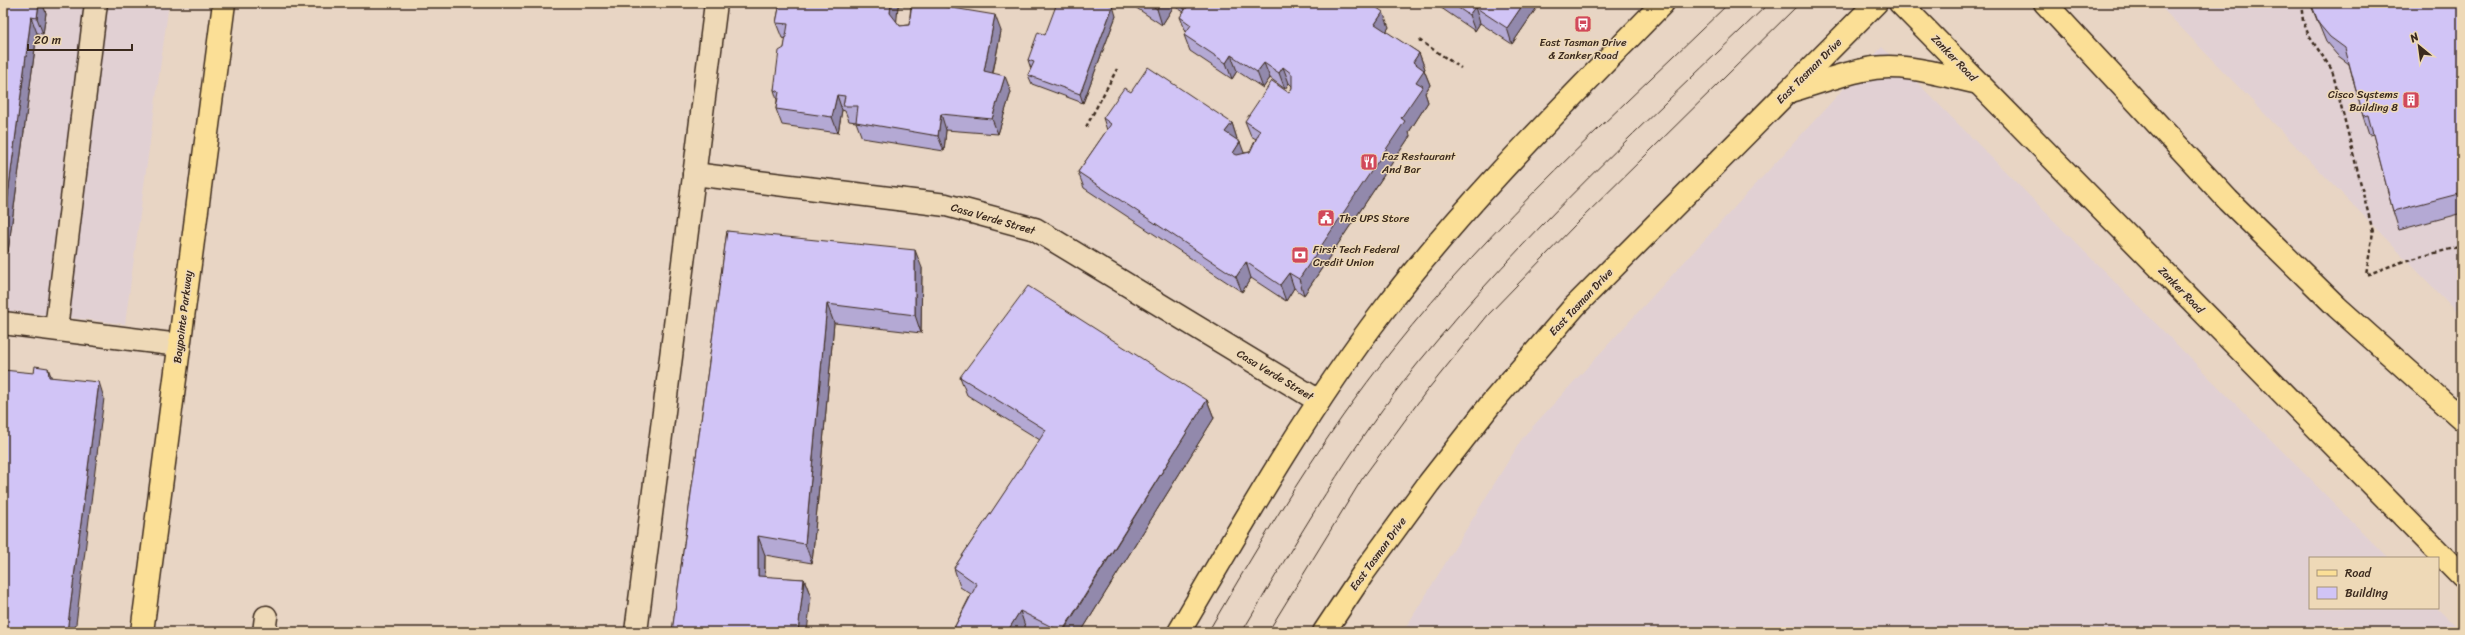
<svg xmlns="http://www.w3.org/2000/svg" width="2465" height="635" font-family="Sriracha,sans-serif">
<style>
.built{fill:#e1d0d3}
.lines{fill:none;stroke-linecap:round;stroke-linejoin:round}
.minor-casing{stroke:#3b2a1e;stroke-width:25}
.major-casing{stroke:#3b2a1e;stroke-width:25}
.path{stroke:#3b2a1e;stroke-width:2.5;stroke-dasharray:4 3;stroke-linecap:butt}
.minor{stroke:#eed9b7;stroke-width:22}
.major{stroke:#fbdf96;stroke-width:22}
.tram{stroke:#3b2a1e;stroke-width:1}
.wall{fill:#b4a9d4;stroke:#3b2a1e;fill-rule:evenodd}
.shaded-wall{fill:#9289ac;stroke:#3b2a1e}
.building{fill:#d1c4f6;stroke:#3b2a1e}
.labels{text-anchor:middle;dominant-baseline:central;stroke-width:3;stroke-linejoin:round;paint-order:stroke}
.poi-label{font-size:11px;fill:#3b2a1e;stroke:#eed9b7;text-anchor:start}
.street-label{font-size:11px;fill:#3b2a1e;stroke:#eed9b7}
</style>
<rect width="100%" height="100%" fill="#e8d5c4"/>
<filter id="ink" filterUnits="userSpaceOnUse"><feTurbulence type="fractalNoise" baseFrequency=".025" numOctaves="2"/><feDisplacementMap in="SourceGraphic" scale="8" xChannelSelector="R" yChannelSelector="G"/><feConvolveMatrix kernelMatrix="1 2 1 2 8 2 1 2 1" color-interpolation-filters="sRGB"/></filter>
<g filter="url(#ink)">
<g class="built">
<path d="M3,3H169L125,324L3,310Z"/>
<path d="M2157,3H2462V317Z"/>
<path d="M1882,47L2388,558H2310V608H2437L2461,632H1403L1523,437Z"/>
</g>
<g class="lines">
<g class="minor-casing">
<g id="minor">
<path d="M694,174L946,205L1035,229L1319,401"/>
<path d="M3,323L179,345"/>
<path d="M56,329L96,3"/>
<path d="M264,632L266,617"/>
<path d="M636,632L716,3"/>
</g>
</g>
<g class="major-casing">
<g id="major">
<path d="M1900,3L2462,576"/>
<path d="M2045,3L2228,200L2337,307L2462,419"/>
<path d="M1790,91C1814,84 1839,75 1863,70C1901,61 1942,75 1978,83"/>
<path d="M142,632L224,3"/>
<path d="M1179,632C1243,523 1306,412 1383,311C1467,200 1567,102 1663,3"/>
<path d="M1324,632L1364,572L1429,483L1490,405L1574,307L1876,3"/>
</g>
</g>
<g class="path">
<path d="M2301,3L2303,21L2309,36L2332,70L2373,232L2366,275L2404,261L2462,246"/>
<path d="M1419,40L1461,68"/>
<path d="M1086,127L1117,69"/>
</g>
<use href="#minor" class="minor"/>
<use href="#major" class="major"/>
<g class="tram">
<path d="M1208,632C1265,534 1322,438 1393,349C1493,223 1614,115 1729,3"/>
<path d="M1242,632C1297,540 1351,445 1419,362C1525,233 1649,119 1769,3"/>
<path d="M1268,632L1362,479L1425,393L1488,315L1574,226L1800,3"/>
</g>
</g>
<g class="wall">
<path d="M3,3L43,5L46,13L43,34L37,33L8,252H3Z"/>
<path d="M780,3H923L1001,31L993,73L1011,92L998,134L946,130L944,151L862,138L856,122L849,121L845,111L842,110L838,133L782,125L776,109L777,100L774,90L784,48L786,39L782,38L776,23ZM898,6H911L909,25L900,26L896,21Z"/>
<path d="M1129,3H1370L1389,27L1386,32L1419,53L1425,69L1424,70L1430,85L1425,93L1428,102L1409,132L1410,136L1304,295L1294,288L1286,301L1251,278L1242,292L1084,188L1078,172L1107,130L1103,118L1131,92L1232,123L1237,139L1236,140L1244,153L1250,152L1256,139L1251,136L1245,121L1289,93L1292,88V86L1289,83L1285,89L1270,78L1263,88L1237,71L1232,79L1190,51L1184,35L1186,32L1180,17L1184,12L1174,6L1162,25Z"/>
<path d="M1434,3H1540L1512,44L1480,23L1475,31Z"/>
<path d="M2310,3H2462V213L2399,230L2393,211L2373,134L2369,135L2363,116L2349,64L2337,55L2326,42Z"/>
<path d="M1116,16L1083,103L1032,84L1028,75L1031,69L1028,60L1045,35Z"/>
<path d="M727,231L922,268L921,333L834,323L812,563L765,555V577L804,579L811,597L672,632Z"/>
<path d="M960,377L1207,400L1214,418L1081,632H1032L1026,629L1025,632H952L971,594L960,587L954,568L1040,440L967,395Z"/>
</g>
<g class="shaded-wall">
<path d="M39,3H43V5L46,13L43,34L37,18Z"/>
<path d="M891,3H897L898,6L896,29L890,13Z"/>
<path d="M1160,3H1173L1174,6L1162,25L1157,9Z"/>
<path d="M1182,3H1194L1186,14Z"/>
<path d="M1524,3H1540L1512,44L1507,28Z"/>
<path d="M1113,6L1116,16L1083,103L1080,94Z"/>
<path d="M1475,7L1480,23L1475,31L1469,15Z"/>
<path d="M1383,12L1389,27L1381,40L1375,24Z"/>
<path d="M995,15L1001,31L990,86L984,71Z"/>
<path d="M31,17L37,33L8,252L3,238V233Z"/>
<path d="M1419,53L1425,69L1424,70L1430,85L1425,93L1428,102L1409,132L1410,136L1304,295L1299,279L1401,118L1416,82L1413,62Z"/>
<path d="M1231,55L1237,71L1232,79L1226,63Z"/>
<path d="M1264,63L1270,78L1263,88L1257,72Z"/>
<path d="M1283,67L1289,83L1285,89L1279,73Z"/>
<path d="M1005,76L1011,92L998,134L992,119Z"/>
<path d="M837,95L842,110L838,133L832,117Z"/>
<path d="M941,114L946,130L944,151L938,136Z"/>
<path d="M1232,123L1237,139L1231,148L1225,132Z"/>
<path d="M1240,142L1246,158L1238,168L1233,153Z"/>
<path d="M915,250L922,268L921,333L915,315Z"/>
<path d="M1246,262L1251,278L1242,292L1236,277Z"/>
<path d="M1289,273L1294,288L1286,301L1280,285Z"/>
<path d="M827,304L834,323L812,563L805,544Z"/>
<path d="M48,368L54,384L49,377Z"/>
<path d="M99,382L104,398L75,632H67Z"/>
<path d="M1207,400L1214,418L1081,632H1063Z"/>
<path d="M758,536L765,555L764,595L758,576Z"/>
<path d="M804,579L811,597L807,632H798Z"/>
<path d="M1020,611L1026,629L1025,632H1007Z"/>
</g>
<g class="building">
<path d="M3,3H39L37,18L31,17L3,233Z"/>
<path d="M780,3H891L890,13L900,26L909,25L912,3H923L995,15L984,71L1005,76L992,119L941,114L938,136L856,122L858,106H843L845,96L837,95L832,117L776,109L779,92L774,90L779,51L784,48L788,24L776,23Z"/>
<path d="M1057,3H1104L1113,6L1080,94L1028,75L1034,62L1028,60L1038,32L1045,35Z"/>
<path d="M1148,3H1160L1157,9Z"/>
<path d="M1190,3H1370L1383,12L1375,24L1419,53L1413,62L1424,70L1416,82L1423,86L1401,118L1405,121L1299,279L1289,273L1280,285L1246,262L1236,277L1078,172L1111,124L1103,118L1124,88L1131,92L1148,67L1232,123L1225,132L1240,142L1233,153L1237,155L1250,152L1260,131L1245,121L1272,81L1289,93L1292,88V74L1283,67L1279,73L1264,63L1257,72L1231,55L1226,63L1184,35L1191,25L1180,17Z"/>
<path d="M1451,3H1524L1507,28L1475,7L1469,15Z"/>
<path d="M2311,3H2462V193L2393,211L2368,115L2363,116L2345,48L2330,37L2319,24Z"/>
<path d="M727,231L915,250V315L827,304L805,544L758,536V576L804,579L798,632H672Z"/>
<path d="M1028,286L1207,400L1062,632L1020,611L1007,632H952L977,584L954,568L1046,430L960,377Z"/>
<path d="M35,366L48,368L49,377L99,382L67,632H3V370L34,373Z"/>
</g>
</g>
<defs>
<g id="bus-square" transform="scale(0.9)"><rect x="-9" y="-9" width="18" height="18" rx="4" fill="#d1495b" stroke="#eed9b7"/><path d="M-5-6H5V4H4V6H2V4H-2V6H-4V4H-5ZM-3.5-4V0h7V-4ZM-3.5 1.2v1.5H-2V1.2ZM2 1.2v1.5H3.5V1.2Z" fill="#fff"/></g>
<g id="building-square" transform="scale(0.9)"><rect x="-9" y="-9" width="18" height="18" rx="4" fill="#d1495b" stroke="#eed9b7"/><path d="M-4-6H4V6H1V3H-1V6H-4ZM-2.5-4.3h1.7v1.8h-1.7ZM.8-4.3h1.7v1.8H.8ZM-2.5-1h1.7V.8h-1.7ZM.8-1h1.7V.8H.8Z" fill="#fff"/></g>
<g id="restaurant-square" transform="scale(0.9)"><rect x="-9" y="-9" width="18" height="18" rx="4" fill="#d1495b" stroke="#eed9b7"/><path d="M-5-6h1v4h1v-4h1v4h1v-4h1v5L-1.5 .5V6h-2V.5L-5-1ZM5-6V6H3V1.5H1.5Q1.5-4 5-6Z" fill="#fff"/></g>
<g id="civic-square" transform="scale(0.9)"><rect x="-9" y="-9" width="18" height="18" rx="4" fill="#d1495b" stroke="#eed9b7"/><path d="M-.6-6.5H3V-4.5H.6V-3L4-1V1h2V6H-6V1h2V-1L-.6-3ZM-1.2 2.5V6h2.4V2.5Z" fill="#fff"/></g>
<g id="bank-square" transform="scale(0.9)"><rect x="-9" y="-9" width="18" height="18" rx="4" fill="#d1495b" stroke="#eed9b7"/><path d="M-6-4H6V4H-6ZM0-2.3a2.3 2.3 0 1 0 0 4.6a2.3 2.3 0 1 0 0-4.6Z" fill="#fff"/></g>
</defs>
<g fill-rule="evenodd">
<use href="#bus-square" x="1583" y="24"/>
<use href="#building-square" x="2411" y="100"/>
<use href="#restaurant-square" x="1369" y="162"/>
<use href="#civic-square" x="1326" y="218"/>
<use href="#bank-square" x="1300" y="255"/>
</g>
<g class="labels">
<g class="poi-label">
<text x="1583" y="42" text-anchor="middle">East Tasman Drive<tspan x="1583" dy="13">&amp; Zanker Road</tspan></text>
<text x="2398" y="94" text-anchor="end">Cisco Systems<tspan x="2398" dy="13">Building 8</tspan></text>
<text x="1382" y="156">Faz Restaurant<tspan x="1382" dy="13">And Bar</tspan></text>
<text x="1339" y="218">The UPS Store</text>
<text x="1313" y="249">First Tech Federal<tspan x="1313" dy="13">Credit Union</tspan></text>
</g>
<g class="street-label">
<text transform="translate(1954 58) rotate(46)">Zanker Road</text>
<text transform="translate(1809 71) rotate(-45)">East Tasman Drive</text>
<text transform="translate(993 219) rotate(16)">Casa Verde Street</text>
<text transform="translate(2181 290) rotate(46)">Zanker Road</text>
<text transform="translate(1581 302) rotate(-47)">East Tasman Drive</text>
<text transform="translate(183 317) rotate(-83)">Baypointe Parkway</text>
<text transform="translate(1275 375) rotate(31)">Casa Verde Street</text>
<text transform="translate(1378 554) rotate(-54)">East Tasman Drive</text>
</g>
</g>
<rect width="2465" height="635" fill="none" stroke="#eed9b7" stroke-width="16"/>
<rect x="8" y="8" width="2449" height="619" fill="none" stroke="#3b2a1e" stroke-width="1.5" filter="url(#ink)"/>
<rect x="2309" y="557" width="130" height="52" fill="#eed9b7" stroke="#a6937a"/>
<rect x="2317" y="570" width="20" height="6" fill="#fbdf96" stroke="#a6937a"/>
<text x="2345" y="577" font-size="12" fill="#3b2a1e">Road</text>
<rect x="2317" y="587" width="20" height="12" fill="#d1c4f6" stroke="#a6937a"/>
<text x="2345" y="597" font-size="12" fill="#3b2a1e">Building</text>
<g transform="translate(2419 46) rotate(331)" stroke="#eed9b7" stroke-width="3" paint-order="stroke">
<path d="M0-3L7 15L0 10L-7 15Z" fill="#3b2a1e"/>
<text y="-6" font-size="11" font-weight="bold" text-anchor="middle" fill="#3b2a1e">N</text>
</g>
<path d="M28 44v6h104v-6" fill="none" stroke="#3b2a1e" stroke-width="2"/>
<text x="34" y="44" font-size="12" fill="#3b2a1e" stroke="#eed9b7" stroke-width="3" paint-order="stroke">20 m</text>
</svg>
